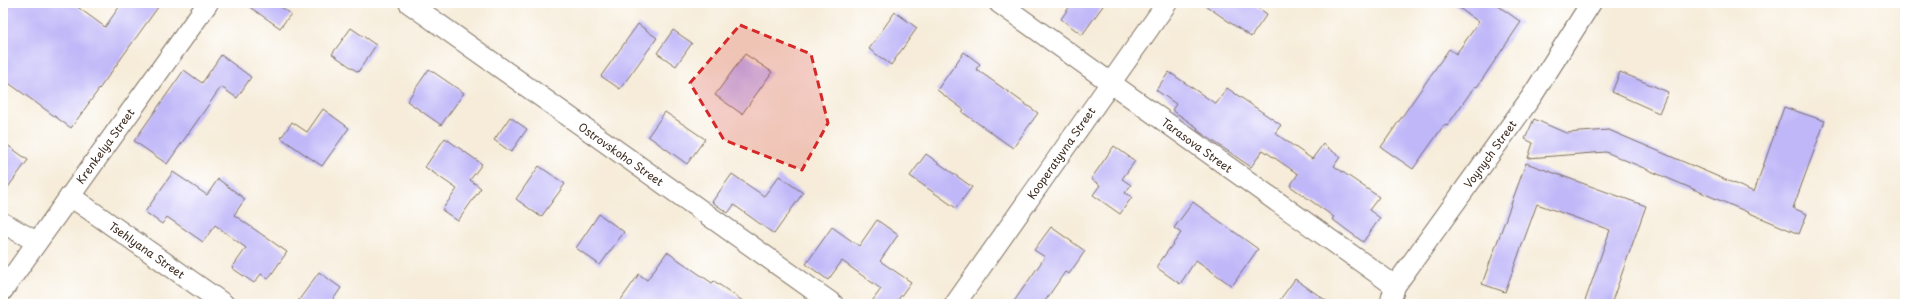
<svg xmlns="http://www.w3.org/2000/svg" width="1908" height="307" font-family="'Playpen Sans',sans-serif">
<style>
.building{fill:#c0b7f8}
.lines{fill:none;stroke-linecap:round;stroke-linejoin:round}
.street-casing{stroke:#7c6e5f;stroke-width:22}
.street{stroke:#fff;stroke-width:20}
.marked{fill:#d62828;fill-opacity:0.2;stroke:#d62828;stroke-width:3;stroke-dasharray:8 5;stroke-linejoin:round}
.labels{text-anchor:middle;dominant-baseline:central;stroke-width:3;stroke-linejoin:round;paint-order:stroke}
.street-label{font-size:11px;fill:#3b2a1e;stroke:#fff}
</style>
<rect width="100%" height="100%" fill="#fff"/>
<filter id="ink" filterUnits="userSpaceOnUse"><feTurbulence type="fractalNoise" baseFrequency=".025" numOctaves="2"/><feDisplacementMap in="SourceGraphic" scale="8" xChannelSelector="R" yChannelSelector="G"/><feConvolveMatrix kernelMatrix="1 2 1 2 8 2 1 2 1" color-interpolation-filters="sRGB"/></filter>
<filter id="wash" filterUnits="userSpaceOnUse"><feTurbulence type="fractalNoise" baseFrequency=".012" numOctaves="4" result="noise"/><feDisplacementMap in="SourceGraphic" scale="16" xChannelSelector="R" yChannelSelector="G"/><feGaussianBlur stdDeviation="0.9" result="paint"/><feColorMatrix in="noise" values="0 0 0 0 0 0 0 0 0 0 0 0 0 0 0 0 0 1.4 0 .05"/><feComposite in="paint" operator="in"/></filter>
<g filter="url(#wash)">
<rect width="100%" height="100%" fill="#f6ecd9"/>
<g id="blocks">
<g class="building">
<path d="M3,3H72L105,27L122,3H161L71,128L3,79Z"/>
<path d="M244,3H275L291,14L280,28Z"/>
<path d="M1072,3H1105L1082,35L1061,19Z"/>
<path d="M1202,3H1251L1267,14L1251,37Z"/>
<path d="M1452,3H1494L1521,22L1477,87L1475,86L1447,126L1444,125L1413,169L1381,147L1449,49L1456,54L1479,22Z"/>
<path d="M895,12L917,28L891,65L869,49Z"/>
<path d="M638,24L657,38L620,89L601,76Z"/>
<path d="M351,28L376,45L358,72L332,54Z"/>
<path d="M673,30L692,43L676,66L657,53Z"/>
<path d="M964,52L980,64L976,69L1038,113L1013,148L962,112L964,110L937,90Z"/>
<path d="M745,54L772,72L742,114L715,95Z"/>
<path d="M221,55L251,77L237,98L221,87L167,164L134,141L184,70L202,83Z"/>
<path d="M429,69L464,93L441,125L407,101Z"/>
<path d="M1169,72L1216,104L1227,88L1281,125L1275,133L1312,159L1323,144L1340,157L1334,166L1379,197L1369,210L1380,218L1363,242L1332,219L1334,217L1290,186L1298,174L1263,150L1251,167L1197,130L1198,128L1172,110L1176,104L1156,90Z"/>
<path d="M1620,72L1668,92L1659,113L1612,92Z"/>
<path d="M1784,107L1825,121L1793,208L1807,214L1799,234L1606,152L1528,158L1533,143L1525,139L1534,119L1566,133L1609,130L1754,192Z"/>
<path d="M323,109L349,128L322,166L281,138L292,122L307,132Z"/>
<path d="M665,112L705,139L687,164L648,136Z"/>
<path d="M510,117L527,129L511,152L494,140Z"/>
<path d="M445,138L482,164L470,180L481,188L458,221L442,210L457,189L425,167Z"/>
<path d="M3,142L28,160L3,194Z"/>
<path d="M1114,146L1135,161L1122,179L1131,185L1125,193L1132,197L1120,214L1093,195L1100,185L1091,179Z"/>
<path d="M926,154L972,187L956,208L910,176Z"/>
<path d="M1526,163L1646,206L1611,304H1584L1610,230L1537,204L1505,292L1482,284Z"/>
<path d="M539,166L565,184L541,217L516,199Z"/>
<path d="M173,172L207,195L218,179L245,199L234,215L287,252L268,279L261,274L254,283L232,268L246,248L215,225L203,242L167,217L162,224L145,212Z"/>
<path d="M732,174L764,196L779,176L803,193L774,234L734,205L728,213L712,202Z"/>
<path d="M1193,202L1258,249L1232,286L1196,260L1180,284L1156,267L1181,233L1174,228Z"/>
<path d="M599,214L624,232L600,265L576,248Z"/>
<path d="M877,220L898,235L880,261L911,282L895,304H870L881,289L842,261L828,280L806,264L832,227L859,246Z"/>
<path d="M1051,227L1085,251L1069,274L1065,272L1043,304H1012L1045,257L1034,250Z"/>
<path d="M667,252L712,283L714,281L747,304H618L639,274L647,280Z"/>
<path d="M319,272L341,288L330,304H296Z"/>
<path d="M1295,279L1331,304H1277Z"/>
</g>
</g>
</g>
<g filter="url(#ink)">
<use href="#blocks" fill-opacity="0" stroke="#7c6e5f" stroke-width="1"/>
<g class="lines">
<g class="street-casing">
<g id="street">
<path d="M409,3L833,304"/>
<path d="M999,3L1395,286"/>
<path d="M70,196L224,304"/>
<path d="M3,223L37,242"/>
<path d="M3,290L208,3"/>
<path d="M955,304L1167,3"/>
<path d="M1390,304L1395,286L1532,96L1591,3"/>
</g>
</g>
<use href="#street" class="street"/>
</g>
</g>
<path class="marked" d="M740,25L811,54L828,123L802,170L724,140L690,83Z"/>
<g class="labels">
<g class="street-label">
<text transform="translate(1197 145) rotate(36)">Tarasova Street</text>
<text transform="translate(105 146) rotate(-54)">Krenkelya Street</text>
<text transform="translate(1061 153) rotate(-55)">Kooperatyvna Street</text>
<text transform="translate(621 154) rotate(35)">Ostrovskoho Street</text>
<text transform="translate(1490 154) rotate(-54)">Voynych Street</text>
<text transform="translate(147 250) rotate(35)">Tsehlyana Street</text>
</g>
</g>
<rect width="1908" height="307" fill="none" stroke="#fff" stroke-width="16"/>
</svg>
